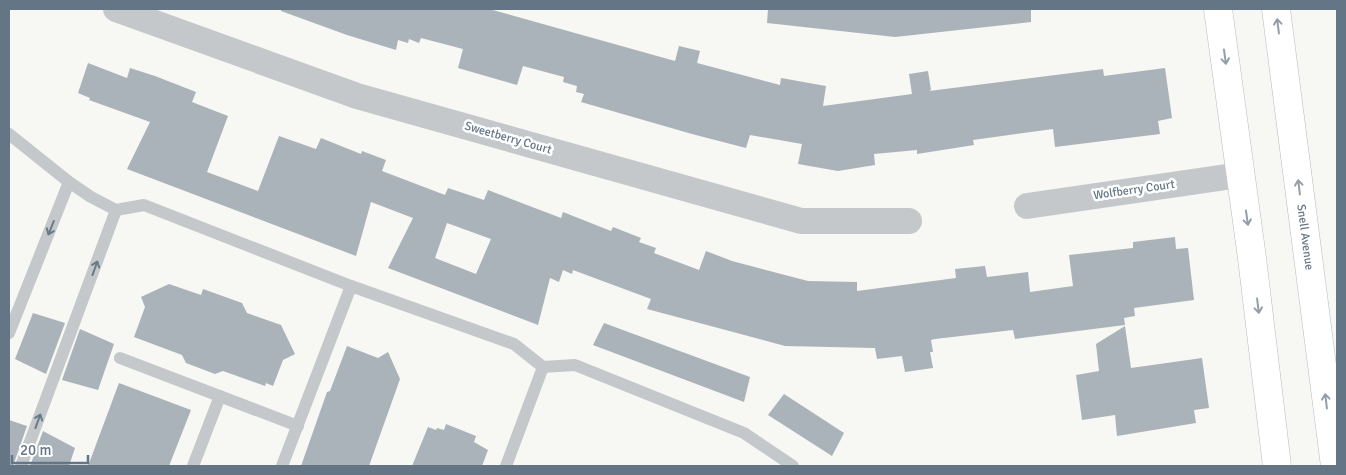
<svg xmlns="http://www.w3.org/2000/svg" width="1346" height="475" font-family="Signika,sans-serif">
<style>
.building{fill:#aab3b9;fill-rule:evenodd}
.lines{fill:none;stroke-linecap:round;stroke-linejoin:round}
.secondary-casing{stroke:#b6bbc0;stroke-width:29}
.lane{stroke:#c4c8cb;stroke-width:12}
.street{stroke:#c4c8cb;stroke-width:26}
.secondary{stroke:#fff;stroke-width:28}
.oneway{stroke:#929faa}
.oneway2{stroke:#697a89}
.labels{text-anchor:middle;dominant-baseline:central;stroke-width:5;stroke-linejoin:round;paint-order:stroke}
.street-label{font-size:12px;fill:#647686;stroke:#fff}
</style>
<rect width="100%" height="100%" fill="#f7f7f3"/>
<g class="building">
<path d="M281,9H489L675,61L679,46L700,51L697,63L780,85L781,78L826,86L823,106L912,94L909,74L928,71L931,90L929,91L1103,69L1104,76L1165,68L1172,118L1158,121L1160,134L1055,147L1053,129L973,140L974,145L917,154V150L874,154L875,165L838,171L798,164L802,144L750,135L746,148L692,134L581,102L584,94L576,92L577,86L563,82L564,77L523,66L517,85L458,68L463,49L421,38L419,43L409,39L408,43L398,40L396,50L347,35L281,11Z"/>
<path d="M768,9H1031V22L895,37L767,23Z"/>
<path d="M88,63L127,78L130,68L155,76L196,92L192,102L228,116L207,172L258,191L279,136L316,149L321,138L361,154L362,151L386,160L382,171L445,195L448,188L484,200L488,190L561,218L563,212L611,231L613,227L641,238L639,242L656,248L654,253L699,270L706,251L732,261L808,281L857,282V291L956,278L955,269L985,266L987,277L1028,272L1030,292L1073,286L1069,255L1133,248V242L1175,237L1176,249L1188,248L1194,300L1134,308L1135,316L1124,318L1125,325L1015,339L1013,330L935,339L931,340L933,352H930L933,368L905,372L902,356L877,359L875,348L785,346L647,309L651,299L573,270L572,274L563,270L559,282L550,278L538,325L388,268L413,218L371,202L356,256L127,169L150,122L89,100L90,98L78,93ZM447,223L491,239L476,274L435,258Z"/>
<path d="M169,284L201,295L203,289L242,303L247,313L281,325L295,354L283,360L273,386L266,383L265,386L223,371L215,374L186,363L182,355L134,337L145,307L141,297Z"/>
<path d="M33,313L65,323L46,374L15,359Z"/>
<path d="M604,323L750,377L744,402L593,345Z"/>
<path d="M1125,326L1131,368L1202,358L1209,408L1194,410L1196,423L1117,436L1115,415L1082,420L1076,375L1099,371L1096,344Z"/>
<path d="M80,329L114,344L98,390L62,380Z"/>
<path d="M347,346L378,358L388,352L400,379L369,466H301L327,392L330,391Z"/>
<path d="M119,383L191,410L169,466H88Z"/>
<path d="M784,394L844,433L832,456L768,415Z"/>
<path d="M9,420L27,426L13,466H9Z"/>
<path d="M446,424L476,436L474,442L488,450L482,466H412L428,427L436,430L437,428L444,430Z"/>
<path d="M43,431L75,448L69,466H30Z"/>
</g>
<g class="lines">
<g class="secondary-casing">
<g id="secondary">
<path d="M1218,9L1252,258L1277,466"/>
<path id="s1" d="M1276,9L1335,466"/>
</g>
</g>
<g class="lane">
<path d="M9,134L69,182L91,197L116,210L144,205L351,286L514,344L543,367L575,365L744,433L793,466"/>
<path d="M9,333L69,182"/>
<path d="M120,358L298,426"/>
<path d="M21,466L116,210"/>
<path d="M193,466L220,396"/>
<path d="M282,466L351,286"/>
<path d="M506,466L543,367"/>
</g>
<g class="street">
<path d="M116,9L357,96L801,221H909"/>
<path d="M1027,206L1240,175"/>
</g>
<use href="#secondary" class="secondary"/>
</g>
<defs><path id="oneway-shaft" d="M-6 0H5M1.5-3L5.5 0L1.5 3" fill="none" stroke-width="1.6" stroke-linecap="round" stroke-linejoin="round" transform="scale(1.25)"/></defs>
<g class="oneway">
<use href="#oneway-shaft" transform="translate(1278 26) rotate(-97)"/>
<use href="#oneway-shaft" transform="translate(1225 57) rotate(82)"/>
<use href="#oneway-shaft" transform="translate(1299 187) rotate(-97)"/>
<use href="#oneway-shaft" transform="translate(1247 218) rotate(82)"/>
<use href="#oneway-shaft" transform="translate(1258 306) rotate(83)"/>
<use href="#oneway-shaft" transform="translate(1326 401) rotate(-97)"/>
</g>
<g class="oneway2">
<use href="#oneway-shaft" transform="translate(51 228) rotate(112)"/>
<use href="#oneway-shaft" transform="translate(95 268) rotate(-70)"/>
<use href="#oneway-shaft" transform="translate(38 421) rotate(-70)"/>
</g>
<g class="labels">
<g class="street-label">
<text transform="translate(508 138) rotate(16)">Sweetberry Court</text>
<text transform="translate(1134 190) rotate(-8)">Wolfberry Court</text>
<text stroke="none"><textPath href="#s1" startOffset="230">Snell Avenue</textPath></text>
</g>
</g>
<rect width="1346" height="475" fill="none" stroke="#647686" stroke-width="20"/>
<path d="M12 455v8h76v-8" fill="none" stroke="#647686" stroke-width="2.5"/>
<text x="20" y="455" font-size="15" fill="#647686" stroke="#ffffff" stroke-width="4" paint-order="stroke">20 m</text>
</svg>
